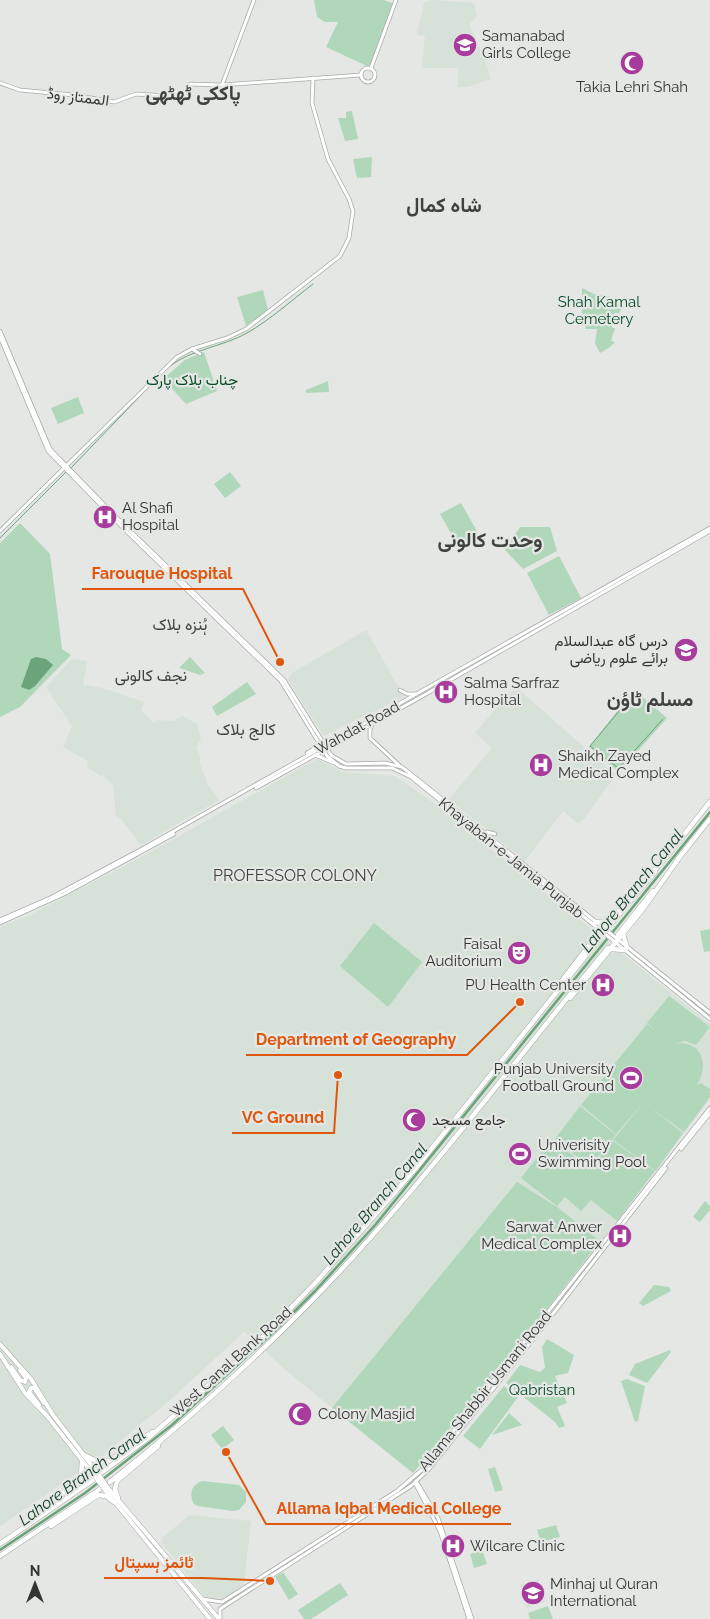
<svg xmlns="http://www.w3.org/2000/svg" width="710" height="1619" font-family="Raleway,Vazirmatn,sans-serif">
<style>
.built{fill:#d6e1d8}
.green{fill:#b0d7ba}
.water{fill:#6ba37b}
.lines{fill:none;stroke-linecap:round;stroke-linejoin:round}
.stream{stroke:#6ba37b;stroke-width:1}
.canal{stroke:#6ba37b;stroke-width:2.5}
.secondary-casing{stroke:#a7aaa7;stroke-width:4.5}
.primary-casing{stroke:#a7aaa7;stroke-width:5}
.trunk-casing{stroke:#a7aaa7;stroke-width:5.5}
.secondary{stroke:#fff;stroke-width:3}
.primary{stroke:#fff;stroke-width:4}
.trunk{stroke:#fff;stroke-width:4.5}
.primary-bridge-casing{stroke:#a7aaa7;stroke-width:5;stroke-linecap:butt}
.primary-bridge{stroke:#fff;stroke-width:4}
.labels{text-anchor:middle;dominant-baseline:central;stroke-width:4.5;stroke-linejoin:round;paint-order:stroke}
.poi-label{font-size:15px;fill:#333433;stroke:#e4e7e4;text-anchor:start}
.street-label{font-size:15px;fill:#333433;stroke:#e4e7e4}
.park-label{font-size:15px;fill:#064c25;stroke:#e4e7e4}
.neighbourhood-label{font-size:16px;fill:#3f423f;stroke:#e4e7e4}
.water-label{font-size:16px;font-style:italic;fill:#0d3a1f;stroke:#e4e7e4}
.district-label{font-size:20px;font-weight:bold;fill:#3f423f;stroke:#e4e7e4}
.leader{fill:none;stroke:#df570e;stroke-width:2}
.callout-dot{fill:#df570e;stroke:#e4e7e4;stroke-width:2}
.callout-label{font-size:16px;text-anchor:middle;font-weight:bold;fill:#df570e;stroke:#e4e7e4;stroke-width:4.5;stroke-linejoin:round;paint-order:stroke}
</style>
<rect width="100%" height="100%" fill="#e4e7e4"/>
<g class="built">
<path d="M432,0L474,3L477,16L470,23V26L485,59L491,79L468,87H458V68H422L425,36L417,35L424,3Z"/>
<path d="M366,630L404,697L324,736L288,680L292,673Z"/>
<path d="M72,659L87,661L83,685L102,688L144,702L141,710L151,721L155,723L157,720L173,721L182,716L197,724L201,739L196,747L200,757V764L208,785L219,800L141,845L121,819L116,816L113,785L103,775L101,776L87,767L88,761L63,747L72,726L46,687Z"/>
<path d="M517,688L616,775L583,820L578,823L563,811L525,861L449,799L492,748L475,733L508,694Z"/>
<path d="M317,759L343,772L395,776L431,801L710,1024V1099L509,1361L413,1473L289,1373L244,1332L170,1400L101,1457L0,1526V927L30,915L145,855Z"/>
<path d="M190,1515L251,1521L244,1585L219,1601L204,1596L162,1543L163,1537Z"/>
<path d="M538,1579L546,1601L527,1608L520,1585Z"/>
</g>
<g class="green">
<path d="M314,0H384L395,4L371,68L326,47L338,22H325L317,17Z"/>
<path d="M352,111L358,139L345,141L338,118H346V112Z"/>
<path d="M372,157L371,177L357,178L353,159Z"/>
<path d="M582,288L594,294L608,296L622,308L619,313H615L614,321L612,322V328H615L611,341L615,342L610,347L600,353L595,343L597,329H585L586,321H582Z"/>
<path d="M263,290L268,310L246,326L237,297Z"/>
<path d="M204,352L217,391L186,404L163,379L185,360Z"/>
<path d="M328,381L329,392L306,393V390Z"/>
<path d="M78,397L84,413L58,424L51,408Z"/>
<path d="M230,472L241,486L225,498L214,484Z"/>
<path d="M461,503L478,533L457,544L440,514Z"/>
<path d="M20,523L50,554L62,649L71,655L20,707L0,717V543Z"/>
<path d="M520,527H550L557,551L523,569L505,550Z"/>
<path d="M559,556L581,598L549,615L527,573Z"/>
<path d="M190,657L205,673L200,675L179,668Z"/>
<path d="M247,682L256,694L217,716L212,707Z"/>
<path d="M634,690L667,718L619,772L589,747Z"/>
<path d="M374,923L422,962L388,1007L340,966Z"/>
<path d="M710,929V951L704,952L700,931Z"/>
<path d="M669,996L710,1027L696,1045L685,1041L674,1044C701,1039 710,1064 697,1085L701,1083L710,1089V1097L684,1132L648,1106L683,1133L656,1171L613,1140L644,1102L616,1134L581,1105L647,1024L658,1033L647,1023Z"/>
<path d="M580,1106L616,1135L590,1167L555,1139Z"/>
<path d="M552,1139L589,1168L588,1170L613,1141L655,1171L617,1221L591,1200L581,1211L565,1197L557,1206L521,1178Z"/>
<path d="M517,1182L557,1207L600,1241L529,1332L413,1473L332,1408Z"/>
<path d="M705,1201L710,1206V1210L700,1222L693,1217Z"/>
<path d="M654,1285L669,1287L671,1291L643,1306L639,1303Z"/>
<path d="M547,1339L574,1355L568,1373L555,1376L567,1403L557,1407L565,1426L559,1428L555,1422L506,1383L520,1365L540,1372L545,1368L542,1347Z"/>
<path d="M670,1350L671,1352L647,1383L629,1375L635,1364Z"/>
<path d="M627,1379L645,1386L638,1421L635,1422L621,1381Z"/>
<path d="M504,1386L518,1397L480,1449L463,1436Z"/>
<path d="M509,1413L522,1425L492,1435Z"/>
<path d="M223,1426L234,1440L222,1449L211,1435Z"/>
<path d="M495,1467L503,1490L495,1492L488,1469Z"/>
<path d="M203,1481L239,1485L246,1492V1502L239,1510L233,1511L197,1506L193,1503C189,1492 192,1484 203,1481Z"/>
<path d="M556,1525L560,1537L541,1542L537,1530Z"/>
<path d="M482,1550L487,1564L474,1568L470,1554Z"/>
<path d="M283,1572L298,1594L289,1600L275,1577Z"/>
<path d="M340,1583L348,1595L311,1619H304L298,1610Z"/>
<path d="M548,1606L553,1619H530L528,1613Z"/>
</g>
<path class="water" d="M36,657L46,659L53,665L35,686L29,690L21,687L31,659Z"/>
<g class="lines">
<g class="stream">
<path d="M170,366C192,349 222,347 247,333C270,320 292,300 313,284"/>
<path d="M70,469L142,394"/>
<path d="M0,538L67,471"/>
<path d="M629,699L590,746L617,767L619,768L663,719"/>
</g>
<path class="canal" d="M0,1550L85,1493L172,1425L278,1328L315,1291L376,1224L710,812"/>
<g class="secondary-casing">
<g id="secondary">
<path d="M371,68L396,0"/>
<circle cx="368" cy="75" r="7"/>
<path d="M0,83L20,90L74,95L114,102L136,94L185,97L190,84L222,85L361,75"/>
<path d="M222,85L254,0"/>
<path d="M0,331L50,449L114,515L284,680L331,755L346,764L385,763L402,767L710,1013"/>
<path d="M0,337L48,451L124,529L281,681L327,756L339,766L346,768H392L411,777L710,1019"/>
<path d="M192,349L200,354"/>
<path d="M0,531L177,357L192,349L227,338L246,329L340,256L349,238L353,211L349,199L328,159L312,103L313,78"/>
<path d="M400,690L407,694H416"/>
<path d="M372,725L370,729V738L399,765"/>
<path d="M307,753L317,747L319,743"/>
<path d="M315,755L334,763"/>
<path d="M256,788L419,698L710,531"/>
<path d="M487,832L495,834"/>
<path d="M0,920L52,897L142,849L710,528"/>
<path d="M0,923L64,894L174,834"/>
<path d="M681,1149L710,1113"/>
<path d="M416,1481L438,1518L472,1619"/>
<path d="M415,1483L440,1531L469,1619"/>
<path d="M202,1599L222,1602L397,1491L424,1468L710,1108"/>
<path d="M220,1619V1609L411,1486L429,1469L542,1328L666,1168"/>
</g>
</g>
<g class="primary-casing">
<g id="primary">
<path d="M0,1344L31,1379L53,1415L96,1471"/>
<path d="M0,1354L25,1393L47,1416L93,1474"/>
<path d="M11,1367L20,1380L25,1382L26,1378L20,1370"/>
<path d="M39,1405L29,1392L31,1388H34L44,1403"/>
<path d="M108,1488L219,1619"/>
<path d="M105,1490L210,1619"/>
</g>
</g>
<g class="trunk-casing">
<g id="trunk">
<path d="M667,856L710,802"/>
<path d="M678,859L710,819"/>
<path d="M595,922L607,923"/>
<path d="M609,926L655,872"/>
<path d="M623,934L627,948"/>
<path d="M618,935L653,891"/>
<path d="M611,949L625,950"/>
<path d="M561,982L596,936L668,855"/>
<path d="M570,998L643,909L679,858"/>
<path d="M84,1455L98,1462L109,1461L152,1432"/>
<path d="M101,1473L147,1439L256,1344L317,1281L416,1168L599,939"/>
<path d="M110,1482C192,1417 269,1347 341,1270C436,1168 519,1055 608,948"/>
<path d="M118,1498L115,1489L117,1481L158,1446"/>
<path d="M39,1513L81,1478L82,1461"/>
<path d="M51,1526L98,1495L106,1496L114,1502"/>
<path d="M0,1544L93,1480"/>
<path d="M0,1556L100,1489"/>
</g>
</g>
<use href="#secondary" class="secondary"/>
<use href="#primary" class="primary"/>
<use href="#trunk" class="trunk"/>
<g class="primary-bridge-casing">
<g id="primary-bridge">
<path d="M96,1471L108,1488"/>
<path d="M93,1474L105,1490"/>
</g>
</g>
<use href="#primary-bridge" class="primary-bridge"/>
</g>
<defs>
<g id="university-disc" transform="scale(1.25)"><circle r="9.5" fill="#a83c9c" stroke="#e4e7e4"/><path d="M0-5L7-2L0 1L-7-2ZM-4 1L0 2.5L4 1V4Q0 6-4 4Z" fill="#fff"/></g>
<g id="mosque-disc" transform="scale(1.25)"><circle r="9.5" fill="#a83c9c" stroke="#e4e7e4"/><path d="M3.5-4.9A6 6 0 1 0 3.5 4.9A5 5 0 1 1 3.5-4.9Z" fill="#fff"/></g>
<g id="hospital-disc" transform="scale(1.25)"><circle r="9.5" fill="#a83c9c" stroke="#e4e7e4"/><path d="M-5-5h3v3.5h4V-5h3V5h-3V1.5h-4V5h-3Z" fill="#fff"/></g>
<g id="theatre-disc" transform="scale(1.25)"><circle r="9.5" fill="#a83c9c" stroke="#e4e7e4"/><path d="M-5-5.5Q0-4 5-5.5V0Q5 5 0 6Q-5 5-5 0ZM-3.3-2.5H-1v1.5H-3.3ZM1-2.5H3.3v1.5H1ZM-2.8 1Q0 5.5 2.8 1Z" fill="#fff"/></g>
<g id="stadium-disc" transform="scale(1.25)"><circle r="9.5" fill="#a83c9c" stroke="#e4e7e4"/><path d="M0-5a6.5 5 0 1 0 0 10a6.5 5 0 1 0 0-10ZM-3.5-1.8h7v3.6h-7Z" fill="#fff"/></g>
</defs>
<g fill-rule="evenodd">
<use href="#university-disc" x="465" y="45"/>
<use href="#mosque-disc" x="632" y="63"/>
<use href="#hospital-disc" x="105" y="517"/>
<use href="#university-disc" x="686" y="650"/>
<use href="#hospital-disc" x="446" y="692"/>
<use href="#hospital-disc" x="541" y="765"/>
<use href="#theatre-disc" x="519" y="953"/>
<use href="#hospital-disc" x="603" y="985"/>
<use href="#stadium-disc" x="631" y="1078"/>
<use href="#mosque-disc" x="414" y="1120"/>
<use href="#stadium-disc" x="520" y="1154"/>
<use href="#hospital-disc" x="620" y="1236"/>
<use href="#mosque-disc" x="300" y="1414"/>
<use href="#hospital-disc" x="453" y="1546"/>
<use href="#university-disc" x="533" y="1593"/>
</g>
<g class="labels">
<g class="poi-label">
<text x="482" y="36">Samanabad<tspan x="482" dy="17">Girls College</tspan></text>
<text x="632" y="87" text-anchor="middle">Takia Lehri Shah</text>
<text x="122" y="508">Al Shafi<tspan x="122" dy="17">Hospital</tspan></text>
<text x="668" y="641" text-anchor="end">درس گاہ عبدالسلام<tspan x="668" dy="17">برائے علوم ریاضی</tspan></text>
<text x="464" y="683">Salma Sarfraz<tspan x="464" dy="17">Hospital</tspan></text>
<text x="558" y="756">Shaikh Zayed<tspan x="558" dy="17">Medical Complex</tspan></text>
<text x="502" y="944" text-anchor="end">Faisal<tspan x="502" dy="17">Auditorium</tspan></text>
<text x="586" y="985" text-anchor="end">PU Health Center</text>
<text x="614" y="1069" text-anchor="end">Punjab University<tspan x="614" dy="17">Football Ground</tspan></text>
<text x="432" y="1120">جامع مسجد</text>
<text x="538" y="1145">Univerisity<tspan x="538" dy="17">Swimming Pool</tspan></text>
<text x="602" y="1227" text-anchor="end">Sarwat Anwer<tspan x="602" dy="17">Medical Complex</tspan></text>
<text x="318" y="1414">Colony Masjid</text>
<text x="470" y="1546">Wilcare Clinic</text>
<text x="550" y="1584">Minhaj ul Quran<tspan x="550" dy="17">International</tspan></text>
</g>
<g class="street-label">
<text transform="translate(78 97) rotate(7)">الممتاز روڈ</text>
<text transform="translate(357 728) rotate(-29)">Wahdat Road</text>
<text transform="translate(511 858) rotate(39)">Khayaban-e-Jamia Punjab</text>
<text transform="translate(231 1362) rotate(-42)">West Canal Bank Road</text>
<text transform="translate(485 1391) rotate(-51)">Allama Shabbir Usmani Road</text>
</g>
<g class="park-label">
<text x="599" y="302">Shah Kamal<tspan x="599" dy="17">Cemetery</tspan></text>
<text x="192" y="380">چناب بلاک پارک</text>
<text x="542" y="1390">Qabristan</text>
</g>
<g class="neighbourhood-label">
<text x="180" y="624">ہُنزہ بلاک</text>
<text x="151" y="675">نجف کالونی</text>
<text x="246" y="729">کالج بلاک</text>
<text x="295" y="875">PROFESSOR COLONY</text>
</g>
<g class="water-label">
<text transform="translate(632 891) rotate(-51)">Lahore Branch Canal</text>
<text transform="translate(375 1204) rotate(-50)">Lahore Branch Canal</text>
<text transform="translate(82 1477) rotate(-36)">Lahore Branch Canal</text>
</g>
<g class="district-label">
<text x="193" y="93">پاککی ٹھٹھی</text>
<text x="444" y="205">شاہ کمال</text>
<text x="490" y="540">وحدت کالونی</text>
<text x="650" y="699">مسلم ٹاؤن</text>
</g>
</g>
<path class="leader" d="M280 662L243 589H82M520 1002L467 1055H246M338 1075L334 1133H232M226 1452L266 1524H511M270 1581L203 1578H104"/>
<g class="callout-dot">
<circle cx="280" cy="662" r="5"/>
<circle cx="520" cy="1002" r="5"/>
<circle cx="338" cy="1075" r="5"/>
<circle cx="226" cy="1452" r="5"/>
<circle cx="270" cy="1581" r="5"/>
</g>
<g class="callout-label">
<text x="162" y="579">Farouque Hospital</text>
<text x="356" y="1045">Department of Geography</text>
<text x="283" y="1123">VC Ground</text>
<text x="389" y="1514">Allama Iqbal Medical College</text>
<text x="154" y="1568">ٹائمز ہسپتال</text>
</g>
<g transform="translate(35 1584)" stroke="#e4e7e4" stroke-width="4" paint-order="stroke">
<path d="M0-4L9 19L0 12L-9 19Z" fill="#333433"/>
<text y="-8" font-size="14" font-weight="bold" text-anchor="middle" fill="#333433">N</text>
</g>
</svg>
